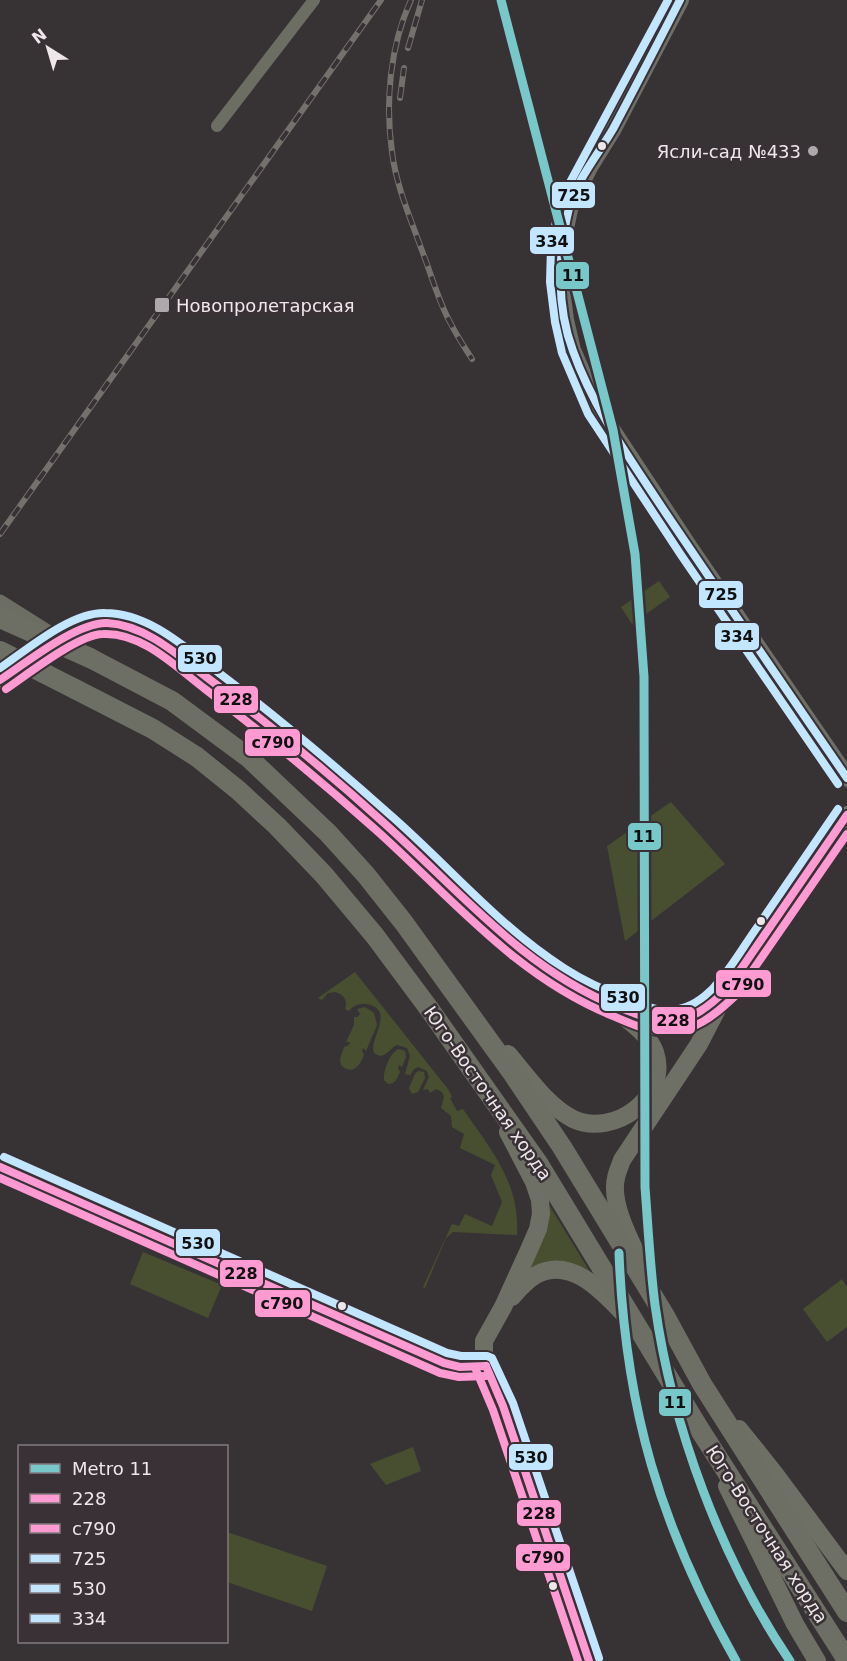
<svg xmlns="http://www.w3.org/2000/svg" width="847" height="1661" font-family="'DejaVu Sans',sans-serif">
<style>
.green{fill:#484f30}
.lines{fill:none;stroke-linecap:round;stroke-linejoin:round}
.minor{stroke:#6c6e63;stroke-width:12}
.secondary{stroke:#6e6f65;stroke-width:18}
.primary{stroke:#6d6e64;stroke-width:20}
.rail-casing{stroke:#72716c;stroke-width:6}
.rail{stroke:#393136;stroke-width:4;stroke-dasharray:11;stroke-linecap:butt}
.tertiary-bridge{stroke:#6c6e63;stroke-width:15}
.primary-bridge{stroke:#6d6e64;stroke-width:20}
.bus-1-casing{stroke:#393136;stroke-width:12}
.bus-2-casing{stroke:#393136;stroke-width:12}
.bus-3-casing{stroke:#393136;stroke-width:12}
.bus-4-casing{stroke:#393136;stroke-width:12}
.bus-5-casing{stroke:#393136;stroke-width:12}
.bus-1{stroke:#ff9ad2;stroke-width:8}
.bus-2{stroke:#ff9ad2;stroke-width:8}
.bus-3{stroke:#c2e6ff;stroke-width:8}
.bus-4{stroke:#c2e6ff;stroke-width:8}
.bus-5{stroke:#c2e6ff;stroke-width:8}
.metro-1-casing{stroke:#393136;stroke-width:14}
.metro-1{stroke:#78c7c9;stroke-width:9}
.bus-dot{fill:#ede7ea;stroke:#393136;stroke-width:2}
.poi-dot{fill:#ada8ab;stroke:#393136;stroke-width:2}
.labels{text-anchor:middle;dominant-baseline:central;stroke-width:5;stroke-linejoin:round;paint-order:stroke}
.poi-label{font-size:18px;fill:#ede7ea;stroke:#393136;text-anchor:end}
.street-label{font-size:18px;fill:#ede7ea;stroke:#393136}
.line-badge{stroke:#393136;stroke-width:2}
.pale-badge-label{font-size:16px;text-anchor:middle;font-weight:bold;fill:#111}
</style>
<rect width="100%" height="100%" fill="#373335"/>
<g class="green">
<path d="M659,581L670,597L632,624L621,607Z"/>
<path d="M671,802L725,864L625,941L607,846Z"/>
<path d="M355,972L448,1089L452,1097L450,1098L457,1111L463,1109C491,1150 520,1182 517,1235L453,1232L446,1238L425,1288L423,1287L452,1224L459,1226L465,1214L492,1226L502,1202L491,1175L495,1165L460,1148L464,1134L452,1127L451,1116L441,1108L444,1097L442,1092L436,1089L430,1093L428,1089L423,1090L429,1077L427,1071L418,1067L414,1069L410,1075L405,1074L410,1056L407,1048L397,1045C388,1049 385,1061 374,1053C368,1040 397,1009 366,1004C359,1003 353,1006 349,1011L345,1009C348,1001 344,994 335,992L328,993L322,1000L318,998Z"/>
<path d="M365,1007L374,1013L377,1025L366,1051L363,1048L362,1051L364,1055C360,1066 352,1076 341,1065L340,1059L344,1047L349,1045L350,1042H346L354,1025V1017H358L360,1014L357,1009Z"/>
<path d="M399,1049L405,1051L406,1057L402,1067L399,1065L398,1068L400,1072C397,1078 396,1084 388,1084L384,1080C383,1071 390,1052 399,1049Z"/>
<path d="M418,1071L424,1072L425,1078L418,1092L412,1094L409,1088L415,1074Z"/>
<path d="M546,1200L590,1272L528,1271Z"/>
<path d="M143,1252L222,1285L208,1318L130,1284Z"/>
<path d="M842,1279L847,1287V1327L827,1342L803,1309Z"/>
<path d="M413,1447L421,1471L386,1485L370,1464Z"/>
<path d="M227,1532L327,1566L312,1611L227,1582Z"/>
</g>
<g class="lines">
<path class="minor" d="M217,126L314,0"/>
<g class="secondary">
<path d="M680,0L612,130L589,167L570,205L561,247L560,281L565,320L572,350L597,408L690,549L847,778"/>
<path d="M0,680C19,668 38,655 57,643C64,638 72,632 80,628C86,625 99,623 106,623C143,624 177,655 205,676C267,722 326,772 384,823C463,893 526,978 631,1012C643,1015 657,1022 670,1021C694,1020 712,1004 728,988"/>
<path d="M508,1054C527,1076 546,1105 573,1119C614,1138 670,1097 655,1052C648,1034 632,1023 618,1012"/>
<path d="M508,1132L534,1182L540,1200L541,1214L538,1229L528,1252L503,1307L484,1341V1358L520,1456L589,1661"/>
<path d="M0,1167L444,1363L460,1367L486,1366"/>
<path d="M641,1263C630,1240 610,1203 616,1178C617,1172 620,1166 622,1160L699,1044L728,988L847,815"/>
<path d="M512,1297C519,1289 527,1280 536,1275C571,1256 603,1292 624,1314"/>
<path d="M739,1429L775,1474L847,1571"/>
<path d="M727,1486L795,1624L817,1661"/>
</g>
<g class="primary">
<path d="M90,658L172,701L249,758L328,833L366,875L404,923L513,1074L562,1147L665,1316L702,1384L847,1612"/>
<path d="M75,689L153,729L197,757L238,790L277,826L324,875L375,936L430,1010L538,1163L700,1430L847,1660"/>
</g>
<g class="rail-casing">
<g id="rail">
<path d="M411,0C390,46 385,102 392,152C396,185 410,217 421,248C431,273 438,301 451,324C457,336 465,348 472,359"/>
<path d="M408,48L422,0"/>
<path d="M400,98L404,68"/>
<path d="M0,534L381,0"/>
</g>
</g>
<use href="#rail" class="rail"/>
<path class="tertiary-bridge" d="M0,602L46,631"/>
<g class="primary-bridge">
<path d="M0,618L90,658"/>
<path d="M0,651L75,689"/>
</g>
<g class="bus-1-casing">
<g id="bus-1">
<path d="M0,680C26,663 77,622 107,623C146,625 179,656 209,679C269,724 328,772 384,823C459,890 523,969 618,1007C633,1013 650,1020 666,1021C691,1022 711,1005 728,988L847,815"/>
<path d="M0,1167L444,1363L460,1367L486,1366"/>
<path d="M486,1366L503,1406L589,1661"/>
</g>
</g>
<g class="bus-2-casing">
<g id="bus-2">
<path d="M6,689C28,674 79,634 103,634C142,632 176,667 205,689C264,734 321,781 376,830C452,898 516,977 613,1016C629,1023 647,1031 665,1032C694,1033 716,1014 735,996L847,834"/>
<path d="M0,1178L440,1373L459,1377L486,1376"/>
<path d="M476,1370L493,1410L578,1661"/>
</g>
</g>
<g class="bus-3-casing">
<path id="bus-3" d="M680,0C658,43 636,86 613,129C599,153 576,181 569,208C558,254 556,306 573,351C594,410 631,460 665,512C725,601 786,689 847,778"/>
</g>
<g class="bus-4-casing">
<g id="bus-4">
<path d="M0,668C28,649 71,612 105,613C149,613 186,648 219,673C277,717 333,764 388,813C447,864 498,926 564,968C584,981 606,991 628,999C646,1007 666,1015 686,1007C699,1002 712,991 720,980C734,964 745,944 758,926C785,887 811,848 838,809"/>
<path d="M4,1157L447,1353L461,1356H487L492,1358L513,1403L599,1658"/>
</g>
</g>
<g class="bus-5-casing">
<path id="bus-5" d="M668,0L560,201L551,247L550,282L555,322L562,353L588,414L681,555L838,784"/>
</g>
<use href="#bus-1" class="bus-1"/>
<use href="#bus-2" class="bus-2"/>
<use href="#bus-3" class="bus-3"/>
<use href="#bus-4" class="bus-4"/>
<use href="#bus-5" class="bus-5"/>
<g class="metro-1-casing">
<g id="metro-1">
<path d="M501,0L613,430L635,554L644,677L645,1187C648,1226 650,1266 655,1305C672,1427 721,1559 790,1661"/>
<path d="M619,1253C625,1408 660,1526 736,1661"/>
</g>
</g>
<use href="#metro-1" class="metro-1"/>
</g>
<g class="bus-dot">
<circle cx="602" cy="146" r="5"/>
<circle cx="761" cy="921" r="5"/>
<circle cx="342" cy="1306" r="5"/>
<circle cx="553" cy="1586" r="5"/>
</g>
<g class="poi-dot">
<circle cx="813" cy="151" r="6"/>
<rect x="154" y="297" width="16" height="16" rx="3"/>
</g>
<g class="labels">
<g class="poi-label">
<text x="801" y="151">Ясли-сад №433</text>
<text x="176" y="305" text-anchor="start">Новопролетарская</text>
</g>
<g class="street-label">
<text transform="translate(488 1093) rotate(55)">Юго-Восточная хорда</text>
<text transform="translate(767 1534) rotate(57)">Юго-Восточная хорда</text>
</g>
</g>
<g class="line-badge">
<rect x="551" y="181" width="45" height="28" rx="6" fill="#c2e6ff"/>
<rect x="529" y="226" width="46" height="29" rx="6" fill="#c2e6ff"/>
<rect x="555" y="261" width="35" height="29" rx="6" fill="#78c7c9"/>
<rect x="698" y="580" width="46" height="29" rx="6" fill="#c2e6ff"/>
<rect x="714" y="622" width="46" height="29" rx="6" fill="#c2e6ff"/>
<rect x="177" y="644" width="46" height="29" rx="6" fill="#c2e6ff"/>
<rect x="213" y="685" width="46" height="29" rx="6" fill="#ff9ad2"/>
<rect x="244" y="728" width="57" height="29" rx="6" fill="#ff9ad2"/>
<rect x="627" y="822" width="35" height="29" rx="6" fill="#78c7c9"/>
<rect x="715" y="969" width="57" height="29" rx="6" fill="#ff9ad2"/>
<rect x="600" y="983" width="46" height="29" rx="6" fill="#c2e6ff"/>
<rect x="651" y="1006" width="45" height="29" rx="6" fill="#ff9ad2"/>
<rect x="175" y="1228" width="46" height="29" rx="6" fill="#c2e6ff"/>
<rect x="219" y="1259" width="45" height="29" rx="6" fill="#ff9ad2"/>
<rect x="254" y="1289" width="57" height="29" rx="6" fill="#ff9ad2"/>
<rect x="658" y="1388" width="34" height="29" rx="6" fill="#78c7c9"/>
<rect x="508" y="1443" width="46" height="28" rx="6" fill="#c2e6ff"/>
<rect x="516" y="1499" width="46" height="28" rx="6" fill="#ff9ad2"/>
<rect x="515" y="1543" width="56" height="29" rx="6" fill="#ff9ad2"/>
</g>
<g class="pale-badge-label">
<text x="574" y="201">725</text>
<text x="552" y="247">334</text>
<text x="573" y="281">11</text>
<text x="721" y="600">725</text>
<text x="737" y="642">334</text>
<text x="200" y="664">530</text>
<text x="236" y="705">228</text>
<text x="273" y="748">с790</text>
<text x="644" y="842">11</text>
<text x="743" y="990">с790</text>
<text x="623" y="1003">530</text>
<text x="673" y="1026">228</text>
<text x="198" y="1249">530</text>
<text x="241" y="1279">228</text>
<text x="282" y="1309">с790</text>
<text x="675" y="1408">11</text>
<text x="531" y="1463">530</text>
<text x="539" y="1519">228</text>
<text x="543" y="1563">с790</text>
</g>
<rect x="18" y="1445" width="210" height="198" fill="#393136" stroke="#817a7e" stroke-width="1.5"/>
<rect x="30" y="1464" width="30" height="9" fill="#78c7c9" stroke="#817a7e" stroke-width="1.5"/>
<text x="72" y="1475" font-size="18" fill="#ede7ea">Metro 11</text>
<rect x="30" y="1494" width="30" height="9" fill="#ff9ad2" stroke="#817a7e" stroke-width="1.5"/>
<text x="72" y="1505" font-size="18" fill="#ede7ea">228</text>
<rect x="30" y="1524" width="30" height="9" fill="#ff9ad2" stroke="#817a7e" stroke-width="1.5"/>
<text x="72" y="1535" font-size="18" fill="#ede7ea">с790</text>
<rect x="30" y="1554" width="30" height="9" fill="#c2e6ff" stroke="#817a7e" stroke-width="1.5"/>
<text x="72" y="1565" font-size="18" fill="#ede7ea">725</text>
<rect x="30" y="1584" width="30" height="9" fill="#c2e6ff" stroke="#817a7e" stroke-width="1.5"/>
<text x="72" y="1595" font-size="18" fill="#ede7ea">530</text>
<rect x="30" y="1614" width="30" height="9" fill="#c2e6ff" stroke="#817a7e" stroke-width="1.5"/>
<text x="72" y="1625" font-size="18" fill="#ede7ea">334</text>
<g transform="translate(48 48) rotate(323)" stroke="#393136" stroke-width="4.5" paint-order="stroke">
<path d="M0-4.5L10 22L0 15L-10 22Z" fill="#ede7ea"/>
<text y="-9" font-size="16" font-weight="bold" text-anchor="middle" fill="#ede7ea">N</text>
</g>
</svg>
